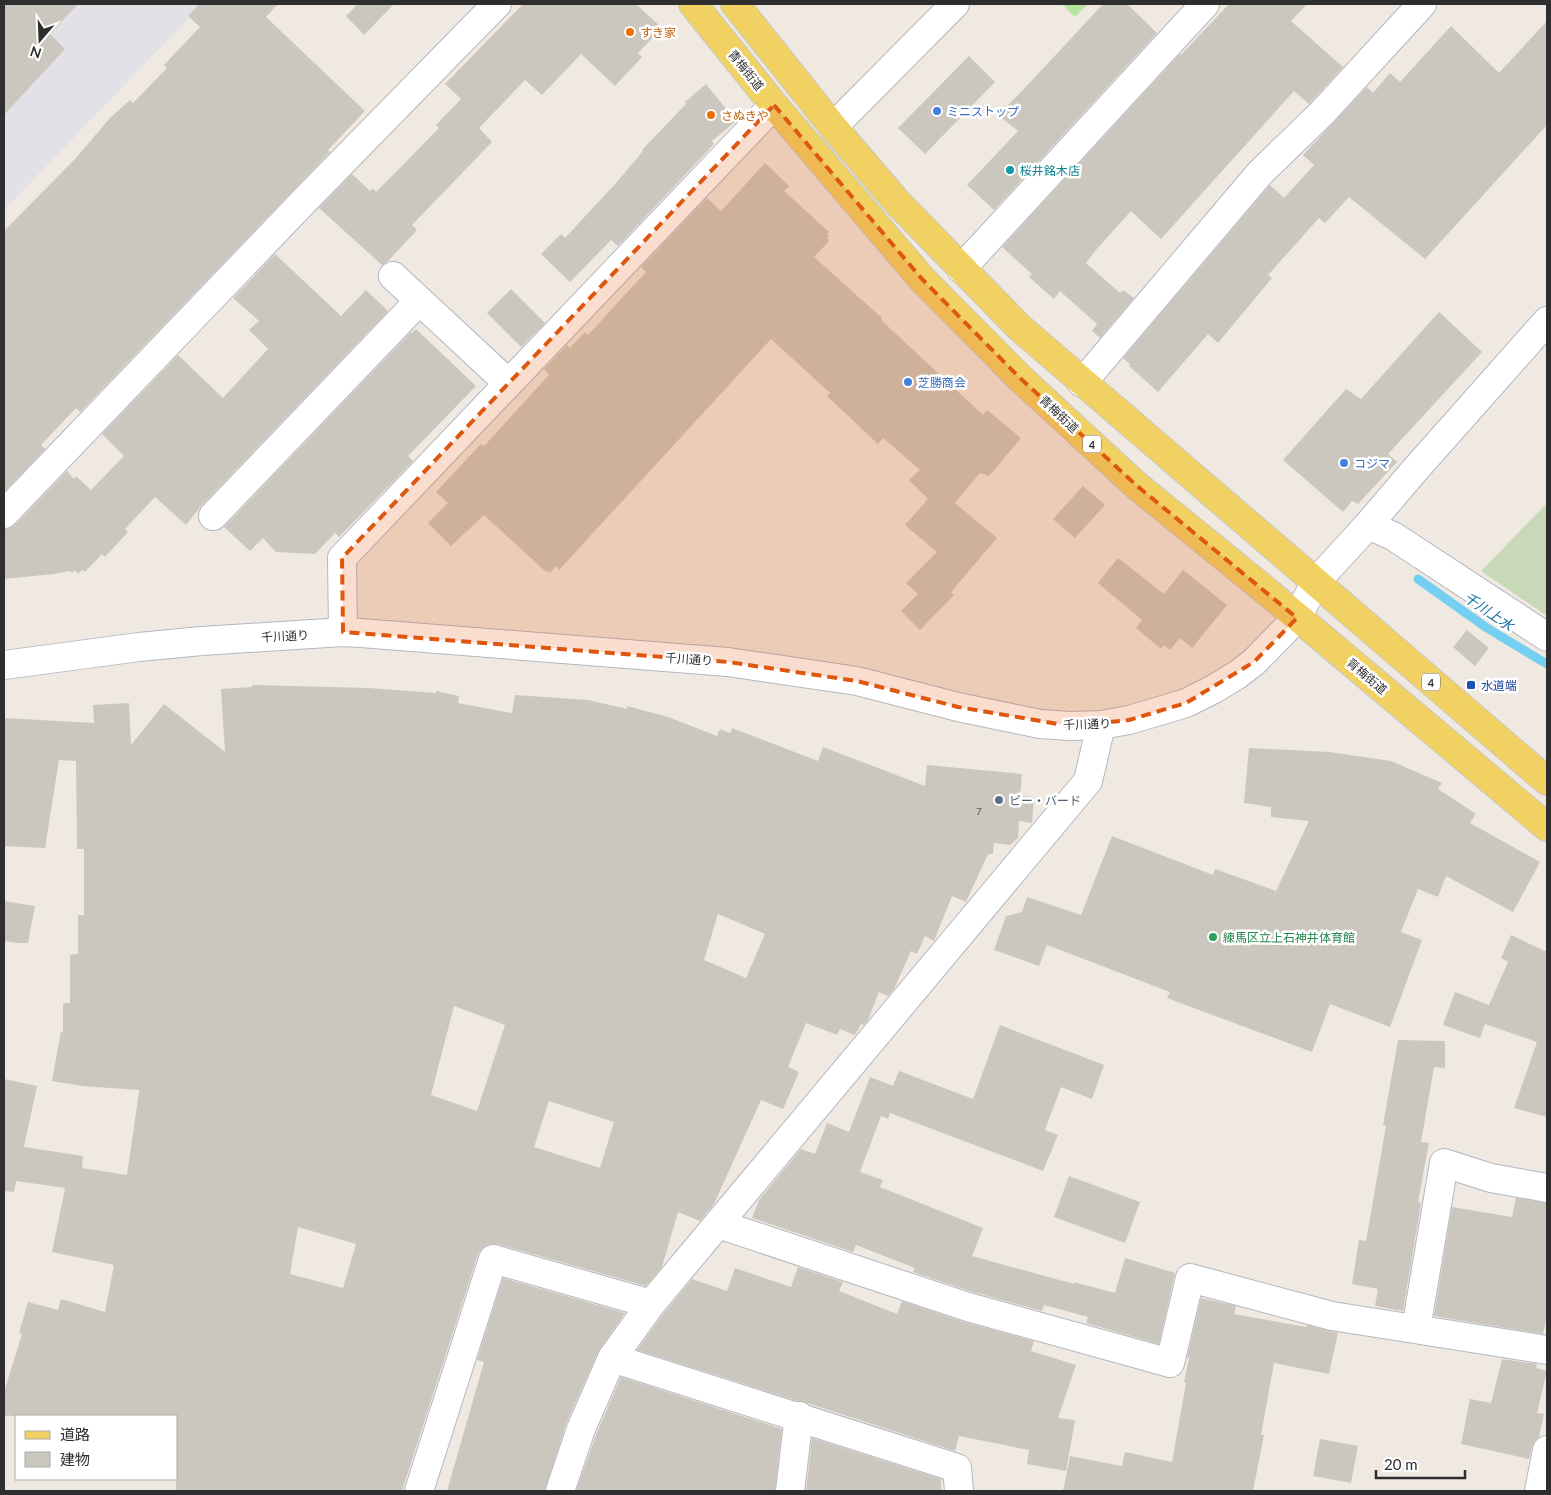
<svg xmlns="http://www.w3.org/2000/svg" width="1551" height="1495" font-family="Lato,'Noto Sans JP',sans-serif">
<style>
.industrial{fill:#e3e1e8}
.green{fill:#b6e59e}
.cemetery{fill:#c8d9b8}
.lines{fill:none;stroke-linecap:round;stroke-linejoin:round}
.stream{stroke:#75cff0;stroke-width:9}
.building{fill:#cbc7bf;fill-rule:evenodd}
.minor-casing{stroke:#b4b7c1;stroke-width:30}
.secondary-casing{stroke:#b4b7c1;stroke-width:30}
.primary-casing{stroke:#c9c9c9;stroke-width:30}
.minor{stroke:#fff;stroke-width:28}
.secondary{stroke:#fff;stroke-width:28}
.primary{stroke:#f2d163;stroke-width:28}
.marked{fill:#df570e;fill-opacity:0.2;stroke:#df570e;stroke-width:4;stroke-dasharray:10 6;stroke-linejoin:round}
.food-dot{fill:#e8710a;stroke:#fff;stroke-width:2}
.shop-dot{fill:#3f7fe0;stroke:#fff;stroke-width:2}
.culture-dot{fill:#0f9aa8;stroke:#fff;stroke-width:2}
.transit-dot{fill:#1a4fb4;stroke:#fff;stroke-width:2}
.service-dot{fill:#5c6f8a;stroke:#fff;stroke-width:2}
.leisure-dot{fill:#2e9e5b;stroke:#fff;stroke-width:2}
.labels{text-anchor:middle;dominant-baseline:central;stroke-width:5;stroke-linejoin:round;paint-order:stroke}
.number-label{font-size:10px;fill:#555452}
.shield{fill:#fff;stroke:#6d6d6d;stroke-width:1}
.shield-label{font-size:11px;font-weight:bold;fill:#2e2e2e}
.food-label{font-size:12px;fill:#c56008;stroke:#fff;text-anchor:start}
.street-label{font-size:12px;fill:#2e2e2e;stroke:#fff}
.shop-label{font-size:12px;fill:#366cbe;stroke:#fff;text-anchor:start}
.culture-label{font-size:12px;fill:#0d838f;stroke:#fff;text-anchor:start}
.transit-label{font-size:12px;fill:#164399;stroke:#fff;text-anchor:start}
.service-label{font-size:12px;fill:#4e5e75;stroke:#fff;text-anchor:start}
.leisure-label{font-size:12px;fill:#27864d;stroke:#fff;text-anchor:start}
.water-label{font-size:14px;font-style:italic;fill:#0d6fa3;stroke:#fff}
</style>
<rect width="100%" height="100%" fill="#efe9e1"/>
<path class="industrial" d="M4,4H202L4,210Z"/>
<path class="green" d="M1062,4H1088L1075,17Z"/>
<path class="cemetery" d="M1547,503V616L1481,571Z"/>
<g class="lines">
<path class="stream" d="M1418,579L1487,628L1547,664"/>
</g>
<g class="building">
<path d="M4,4H78L50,34L65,49L4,115Z"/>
<path d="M199,4H278L266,17L365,111L328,150L330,152L80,412L76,408L41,445L45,449L4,492V231L76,158L109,119L130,100L133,103L167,68L164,65L200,27L188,16Z"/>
<path d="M358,4H394L364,35L346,16Z"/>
<path d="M523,4H636L662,28L638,53L642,57L615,86L581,54L542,95L525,80L479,128L492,142L412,225L417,230L388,261L382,265L319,208L352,174L370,191L373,188L376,192L397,171L439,128L436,125L461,99L445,84Z"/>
<path d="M1103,4H1127L1157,33L994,210L967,185L1018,131L998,115L1023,90Z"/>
<path d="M1229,4H1307L1291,21L1343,67L1309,104L1294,91L1161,239L1131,211L1095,251L1086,263L1120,293L1123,290L1134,298L1100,338L1092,331L1097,324L1060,291L1054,299L1029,277L1032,274L1002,247L1180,54L1181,55Z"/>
<path d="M1547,21V125L1425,259L1349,197L1325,223L1319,218L1268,275L1272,278L1218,343L1208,334L1158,392L1129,366L1130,364L1123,358L1270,185L1284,198L1314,165L1303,155L1367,87L1373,93L1390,73L1400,82L1451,26L1499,73Z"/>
<path d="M969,56L995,82L925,154L898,128Z"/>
<path d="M706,84L736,121L712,141L714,144L618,246L611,240L570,282L541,254L561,234L565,238L616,183L643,151L642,150L686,104L685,102Z"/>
<path d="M765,163L789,186L784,191L829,232L827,234L829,236L827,238L829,241L814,257L882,318L881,320L983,415L987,410L1021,438L989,476L980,473L955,503L997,538L951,592L954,595L920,630L901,611L918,594L906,583L937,552L905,525L928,499L909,480L920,470L883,438L878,444L827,396L830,393L771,339L559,570L556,566L550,573L547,571L546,572L484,515L451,546L428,523L448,503L436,492L481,444L484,446L549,375L544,369L567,345L570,348L585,332L588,335L646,272L641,267L707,198L721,211Z"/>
<path d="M275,254L341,316L366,290L388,311L202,505L186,525L155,497L125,529L128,532L105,557L102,554L85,572L82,570L78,574L75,570L72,573L70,571L54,574L4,579V529H9L15,525L67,471L74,479L76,476L91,490L124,456L102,434L178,355L223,398L268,349L249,330L259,321L233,298Z"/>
<path d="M511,289L545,323L521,347L487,313Z"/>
<path d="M1439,312L1482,352L1388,454L1397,462L1358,504L1352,501L1343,512L1283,460L1346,389L1361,399Z"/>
<path d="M416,329L476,386L408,456L413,461L339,537L335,533L315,554L276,552L263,538L250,551L224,527L411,332L412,333Z"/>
<path d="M1083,486L1105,505L1075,538L1053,519Z"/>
<path d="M1118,558L1164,594L1183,570L1227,605L1192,648L1180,638L1170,650L1164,645L1161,649L1136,628L1142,620L1098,583Z"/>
<path d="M1467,630L1489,648L1475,666L1453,647Z"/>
<path d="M252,685L369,688L436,693V691L459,696L458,703L512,713L515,695L588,700L627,709V706L668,717L717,736L720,729L730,733L732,728L818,761L823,747L925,786L927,765L1022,774L1020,796L1034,797L1032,823L1019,821L1018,838L1010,845L994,843L993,854H988L966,902L952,896L934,941L925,936L917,954L911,951L894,989L888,996L879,992L868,1020L864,1025L861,1024L855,1035L840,1029L837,1035L806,1023L788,1067L799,1072L783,1109L761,1100L714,1204L700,1221L678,1212L662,1267L646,1286L497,1244H489L482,1248L478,1254L402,1491H176V1416H4V1392L22,1334L19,1333L28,1302L58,1310L61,1299L105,1312L114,1265L52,1252L65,1188L16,1181L14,1192L4,1191V1079L37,1086L24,1147L83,1156L82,1168L127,1175L139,1092V1090L82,1086L52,1081L61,1031L63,1032V1003H70V955L78,954V915H84V849H77L76,761L59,760L45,848L4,846V718L94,723L93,705L129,703L131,745L164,704L225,752L221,689L252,687ZM718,914L765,934L746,978L704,960ZM454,1006L505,1025L477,1111L431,1095ZM549,1101L614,1122L600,1168L534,1147ZM298,1227L356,1244L343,1288L290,1274Z"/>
<path d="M1249,748L1329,752L1391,761L1442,783L1438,789L1476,814L1470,823L1540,862L1513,912L1446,876L1438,897L1418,889L1401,932L1422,940L1390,1027L1330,1004L1312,1052L1167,998L1170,992L1047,945L1039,966L994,950L1006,916L1022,912L1027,897L1081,915L1112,836L1213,875L1215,869L1276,891L1309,821L1271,817V807L1244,803Z"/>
<path d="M4,901L35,906L28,943H18L4,941Z"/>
<path d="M1511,935L1547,952V1117L1514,1108L1537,1042L1485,1024L1480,1038L1443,1025L1455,992L1489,1005L1508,962L1501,958Z"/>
<path d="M1000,1025L1104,1065L1092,1099L1061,1087L1045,1130L1058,1135L1043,1171L890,1113L888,1119L881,1116L860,1172L883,1180L880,1187L983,1228L972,1256L1074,1284V1282L1115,1293L1125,1258L1175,1273L1159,1344L1086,1323L1088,1317L1044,1305L1042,1311L973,1292L913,1272L915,1268L856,1245L853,1252L752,1218L759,1200L801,1149L815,1154L827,1123L849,1132L870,1077L893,1086L899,1071L973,1099Z"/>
<path d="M1398,1040L1445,1041V1068L1434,1067L1421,1142L1429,1143L1418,1202L1421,1203L1403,1311L1375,1306L1378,1289L1352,1284L1359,1240L1366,1241L1386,1126L1383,1125Z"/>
<path d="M1069,1176L1140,1202L1125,1243L1054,1217Z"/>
<path d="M1516,1198L1547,1203V1315L1543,1334L1434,1316L1452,1207L1512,1217Z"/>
<path d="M798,1267L843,1282L839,1291L897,1314L902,1301L964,1322L1034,1341L1031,1351L1076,1365L1058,1418L1075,1420L1066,1471L1027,1464L1029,1450L959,1436L955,1451L801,1401H798L637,1350L663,1314L692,1279L727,1291L735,1268L791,1287Z"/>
<path d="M503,1278L625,1313L598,1352L566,1424L545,1491H447L484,1362L477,1360Z"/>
<path d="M1201,1298L1236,1306L1234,1314L1306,1327L1307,1325L1338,1333L1329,1374L1274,1363L1261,1435H1264L1253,1491H1063L1070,1456L1122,1466L1125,1452L1172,1462L1186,1383H1184L1189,1358H1187Z"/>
<path d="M1502,1359L1537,1364L1536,1368L1547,1371L1537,1413L1544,1414L1539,1437L1535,1440L1532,1447L1529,1459L1461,1444L1470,1399L1491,1403Z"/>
<path d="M621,1377L782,1429L775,1491H576L596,1435Z"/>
<path d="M812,1438L941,1479V1491H806Z"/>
<path d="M1320,1439L1358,1446L1351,1483L1313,1476Z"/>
</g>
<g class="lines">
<g class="minor-casing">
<g id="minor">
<path d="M833,127L955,4"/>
<path d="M961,269L1205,4"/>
<path d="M393,276L508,383"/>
<path d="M1082,383L1260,173L1322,113L1422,4"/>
<path d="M4,514L306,199L497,4"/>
<path d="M213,516L419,301"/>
<path d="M1368,525L1393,536L1547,637"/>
<path d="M1315,583L1368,525L1414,471L1547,321"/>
<path d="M343,632L342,558L774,105"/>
<path d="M718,1224L968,1307L1170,1363L1190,1278L1332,1316L1547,1350"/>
<path d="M1416,1329L1444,1163L1491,1178L1547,1188"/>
<path d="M612,1358L957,1468L959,1491"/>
<path d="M419,1491L493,1259L651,1304"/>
<path d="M560,1491L581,1429L612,1358L651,1304L1088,781L1101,725"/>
<path d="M790,1491L799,1416"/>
<path d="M1539,1491L1547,1450"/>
</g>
</g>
<g class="secondary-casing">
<path id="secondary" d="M4,665L139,647L202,641L343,632L361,633L728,662L857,681L958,707L1040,724L1070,726L1101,725L1129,720L1186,703L1214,689L1237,675L1254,662L1297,618L1315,583"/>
</g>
<g class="primary-casing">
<g id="primary">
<path d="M693,4L774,105L922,279L1019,377L1136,485L1264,589L1547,827"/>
<path d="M735,4L833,127L897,202L1019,327L1547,781"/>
</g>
</g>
<use href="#minor" class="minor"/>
<use href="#secondary" class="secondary"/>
<use href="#primary" class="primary"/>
</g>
<path class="marked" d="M774,105L922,279L1019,377L1136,485L1297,618L1254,662L1186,703L1129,720L1070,726L958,707L857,681L728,662L343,632L342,558Z"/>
<g class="food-dot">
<circle cx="630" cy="32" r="5"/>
<circle cx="711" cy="115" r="5"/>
</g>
<g class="shop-dot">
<circle cx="937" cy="111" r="5"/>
<circle cx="908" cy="382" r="5"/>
<circle cx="1344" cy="463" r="5"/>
</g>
<circle class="culture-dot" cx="1010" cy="170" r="5"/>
<rect class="transit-dot" x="1466" y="680" width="10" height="10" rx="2.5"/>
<circle class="service-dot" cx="999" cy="800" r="5"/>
<circle class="leisure-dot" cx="1213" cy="937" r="5"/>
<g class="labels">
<g class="number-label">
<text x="979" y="811">7</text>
</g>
<g class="shield">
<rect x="1083" y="435.5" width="18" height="17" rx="4"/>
<rect x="1422" y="673.5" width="18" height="17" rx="4"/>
</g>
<g class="shield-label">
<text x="1092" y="444">4</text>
<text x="1431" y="682">4</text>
</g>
<g class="food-label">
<text x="640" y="32">すき家</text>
<text x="721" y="115">さぬきや</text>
</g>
<g class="street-label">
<text transform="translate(746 70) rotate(51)">青梅街道</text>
<text transform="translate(1059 414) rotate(43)">青梅街道</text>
<text transform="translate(285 636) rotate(-3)">千川通り</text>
<text transform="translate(689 659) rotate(4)">千川通り</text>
<text transform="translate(1367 676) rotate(40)">青梅街道</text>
<text transform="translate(1087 724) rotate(-2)">千川通り</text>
</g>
<g class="shop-label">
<text x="947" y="111">ミニストップ</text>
<text x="918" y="382">芝勝商会</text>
<text x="1354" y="463">コジマ</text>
</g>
<g class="culture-label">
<text x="1020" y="170">桜井銘木店</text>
</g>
<g class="transit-label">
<text x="1481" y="685">水道端</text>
</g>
<g class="service-label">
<text x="1009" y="800">ビー・バード</text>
</g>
<g class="leisure-label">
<text x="1223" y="937">練馬区立上石神井体育館</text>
</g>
<g class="water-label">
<text transform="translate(1489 611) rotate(34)">千川上水</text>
</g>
</g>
<rect width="1551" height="1495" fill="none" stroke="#2e2e2e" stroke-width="10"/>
<rect x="15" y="1415" width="162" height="65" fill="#ffffff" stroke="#ababab"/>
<rect x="25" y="1431" width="25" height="8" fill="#f2d163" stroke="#ababab"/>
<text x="60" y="1440" font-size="15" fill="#2e2e2e">道路</text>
<rect x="25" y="1452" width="25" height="15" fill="#cbc7bf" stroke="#ababab"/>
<text x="60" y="1465" font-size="15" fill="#2e2e2e">建物</text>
<g transform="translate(40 40) rotate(199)" stroke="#ffffff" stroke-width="4" paint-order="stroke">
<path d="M0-4L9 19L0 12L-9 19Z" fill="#2e2e2e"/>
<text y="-8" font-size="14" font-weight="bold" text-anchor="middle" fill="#2e2e2e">N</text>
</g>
<path d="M1376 1470v8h89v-8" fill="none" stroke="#2e2e2e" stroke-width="2.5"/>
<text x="1384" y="1470" font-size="15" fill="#2e2e2e" stroke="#ffffff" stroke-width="4" paint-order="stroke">20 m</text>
</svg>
